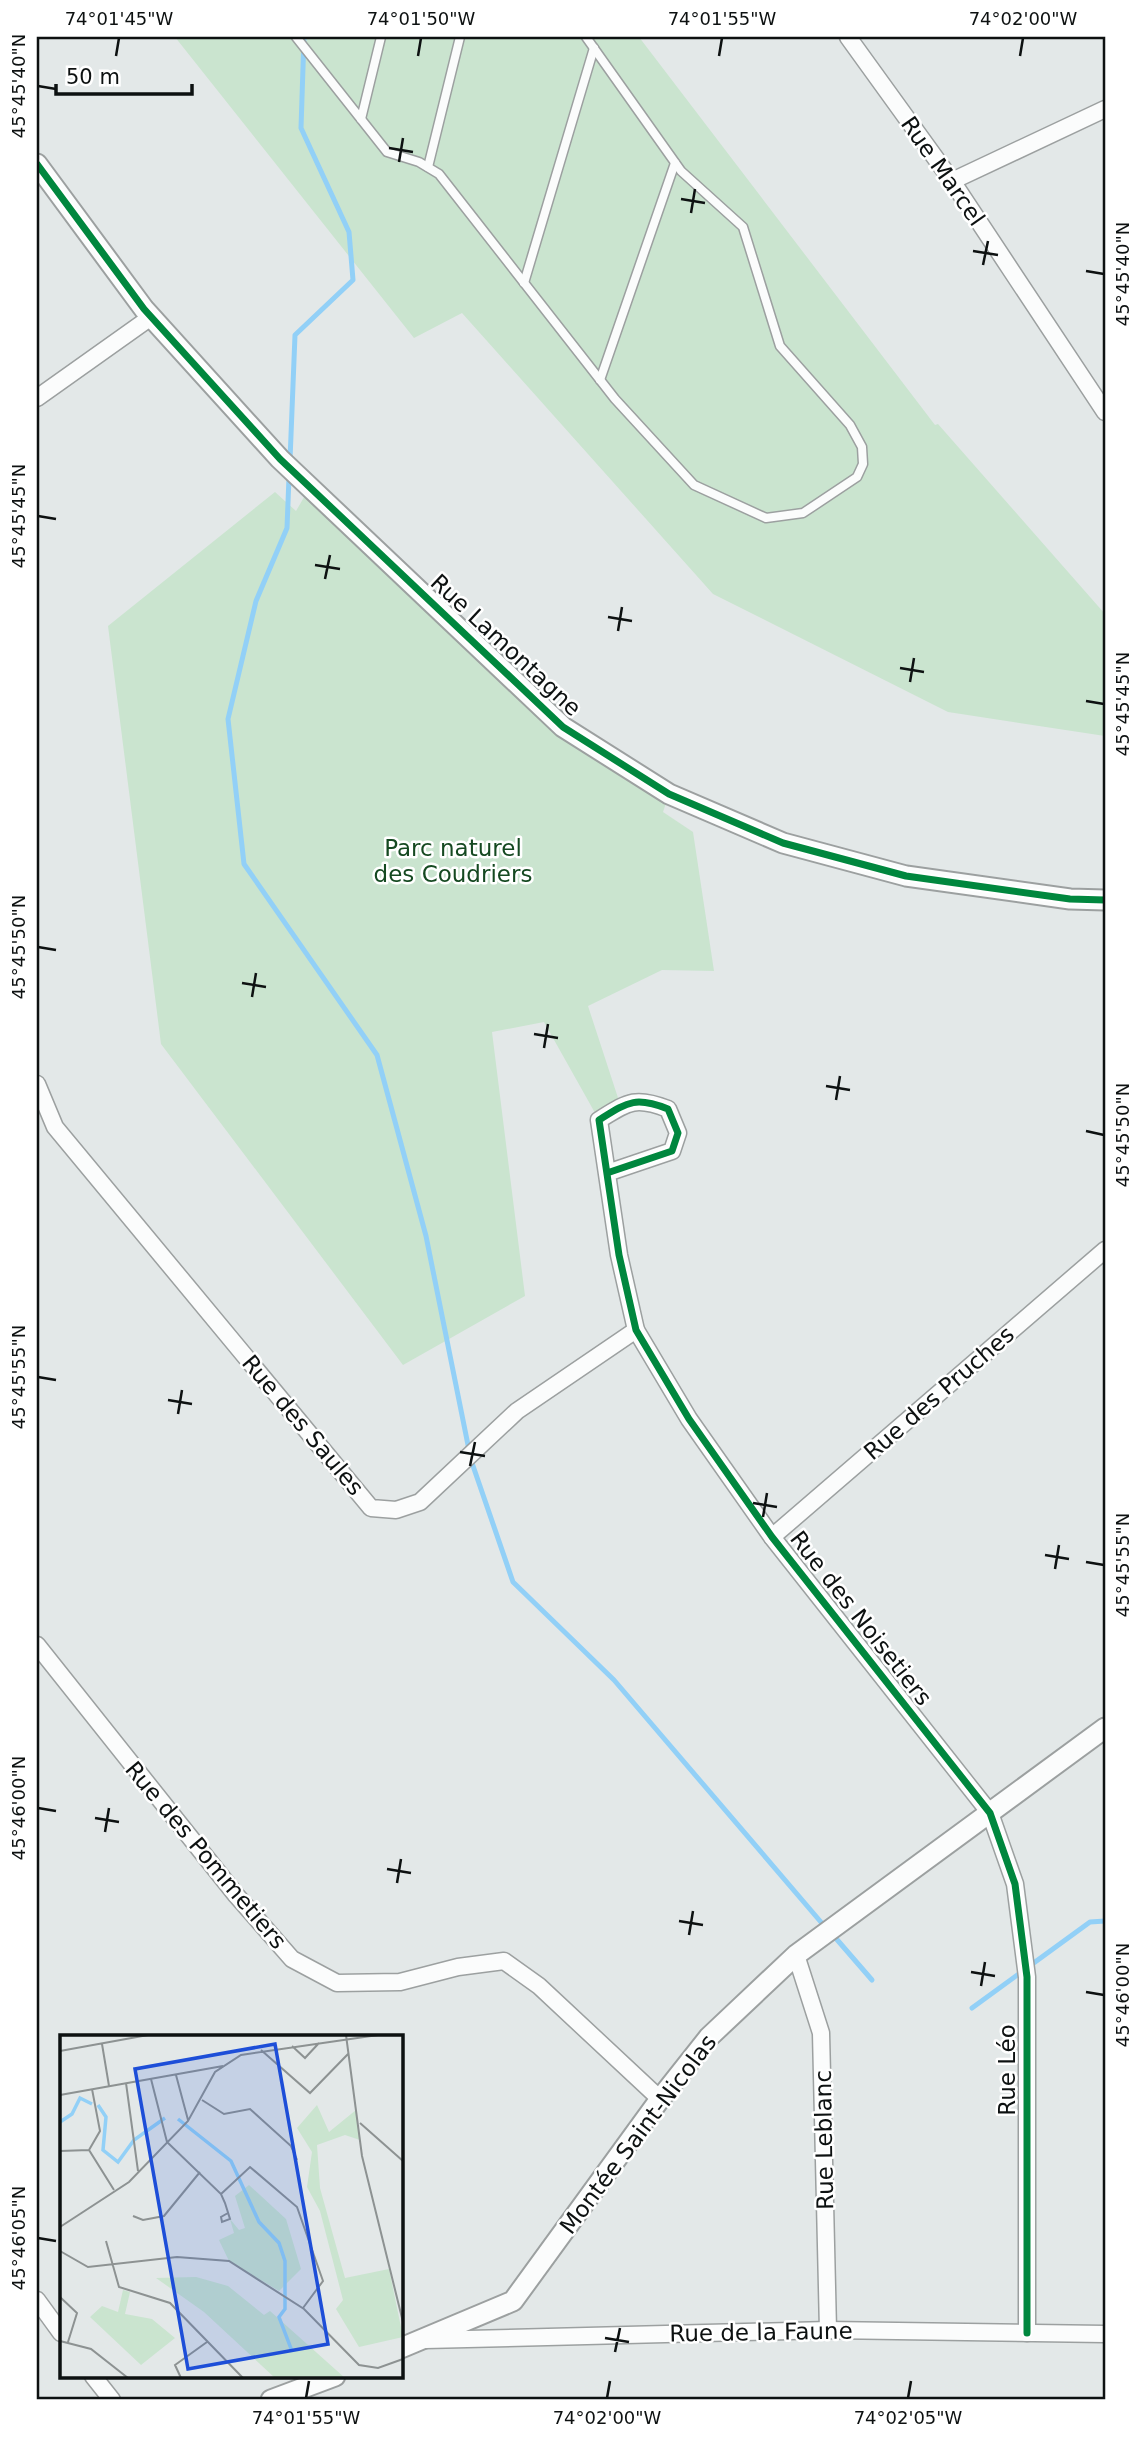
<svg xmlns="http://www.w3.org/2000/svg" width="1142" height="2437" font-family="'DejaVu Sans',sans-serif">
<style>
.green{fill:#cae4cf}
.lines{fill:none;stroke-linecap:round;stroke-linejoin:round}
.stream{stroke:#92d0f7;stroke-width:5}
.service-casing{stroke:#9ca0a0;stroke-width:11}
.minor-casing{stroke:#9ca0a0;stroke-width:19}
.tertiary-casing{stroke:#9ca0a0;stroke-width:23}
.service{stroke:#fbfcfc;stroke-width:8}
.minor{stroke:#fbfcfc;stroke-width:16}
.tertiary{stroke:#fbfcfc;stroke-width:19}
.cycleway-casing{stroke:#fff;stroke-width:11}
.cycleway{stroke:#00873e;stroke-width:7}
.ticks{fill:none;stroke:#0d1111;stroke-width:2.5}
.labels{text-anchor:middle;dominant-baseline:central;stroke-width:5;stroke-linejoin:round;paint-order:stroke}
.street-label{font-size:23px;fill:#0d1111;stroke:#fff}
.park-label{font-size:23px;fill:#154921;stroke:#fff}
.inset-river{fill:none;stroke:#92d0f7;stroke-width:3.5}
.inset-road{fill:none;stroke:#8d9292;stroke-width:2}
.view{fill:#1d4ed8;fill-opacity:0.15;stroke:#1d4ed8;stroke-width:3.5}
.inset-edge{fill:none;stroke:#0d1111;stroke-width:3.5}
.neatline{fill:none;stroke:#0d1111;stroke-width:2.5}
.ticks-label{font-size:18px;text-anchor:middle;fill:#0d1111}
</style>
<rect width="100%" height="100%" fill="#e3e8e8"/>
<g class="green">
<path d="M175,37H639L935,425L938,424L1105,614V736L948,712L713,594L462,313L414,338Z"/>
<path d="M310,487L563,727L669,794L663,812L693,832L714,971L662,970L588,1006L621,1107L599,1120L544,1022L492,1032L525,1296L403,1365L161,1044L108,626L275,492L296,511Z"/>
</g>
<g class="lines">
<g class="stream">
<path d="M290,460L295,335L353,280L349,232L301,128L304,37"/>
<path d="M289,477L287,528L256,601L228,719L244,864L377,1055L426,1236L469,1450"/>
<path d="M471,1460L513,1582L614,1680L826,1928"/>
<path d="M833,1935L872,1980"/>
<path d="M972,2008L1090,1922L1105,1921"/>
</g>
<g class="service-casing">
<g id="service">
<path d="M296,37L387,152L419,162L439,174L615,399L694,485L766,518L803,513L857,477L863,464L862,447L850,425L780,346L743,227L681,171L586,37"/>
<path d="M361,119L381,37"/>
<path d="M428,167L460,37"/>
<path d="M524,283L594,48"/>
<path d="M600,380L675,163"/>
</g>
</g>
<g class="minor-casing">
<g id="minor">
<path d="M848,37L952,181L1105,412"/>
<path d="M952,181L1105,109"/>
<path d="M37,398L151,317"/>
<path d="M37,1084L55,1127L371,1508L396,1510L420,1502L517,1411L636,1330"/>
<path d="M607,1173L672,1151L678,1133L668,1109C635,1096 628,1102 599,1120L619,1255L636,1330L689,1419L772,1537L990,1813L1015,1884L1027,1977V2333"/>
<path d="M772,1537L1105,1250"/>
<path d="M37,1645L236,1895L292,1959L337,1983L400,1982L458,1967L504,1961L539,1986L660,2099"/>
<path d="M796,1955L821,2033L828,2330"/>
<path d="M37,2300L61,2333"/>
<path d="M425,2340L828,2330L1105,2334"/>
<path d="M93,2376L112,2400"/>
</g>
</g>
<g class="tertiary-casing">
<g id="tertiary">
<path d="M37,164L144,309L280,459L563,727L669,794L783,843L906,876L1070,899L1105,900"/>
<path d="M401,2348L513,2301L660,2099L709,2037L796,1955L1105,1728"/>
<path d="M271,2400L335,2376"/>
</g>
</g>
<use href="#service" class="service"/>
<use href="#minor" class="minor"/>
<use href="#tertiary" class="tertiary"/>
<g class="cycleway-casing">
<g id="cycleway">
<path d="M37,164L144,309L280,459L563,727L669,794L783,843L906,876L1070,899L1105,900"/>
<path d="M607,1173L672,1151L678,1133L668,1109C635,1096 628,1102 599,1120L619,1255L636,1330L689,1419L772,1537L990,1813L1015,1884L1027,1977V2333"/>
</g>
</g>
<use href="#cycleway" class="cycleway"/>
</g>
<path class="ticks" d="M116,56L119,38M418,56L421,38M719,56L722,38M1020,56L1023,38M38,86L56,89M389,148L413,152M399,162L403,138M681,199L705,203M691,213L695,189M973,251L998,255M983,265L988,241M1086,271L1104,274M38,516L56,519M315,565L340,569M325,579L330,555M608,617L632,621M618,631L622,607M900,668L924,672M910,682L914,658M1086,701L1104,704M38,947L56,950M242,983L266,987M252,997L256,973M534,1034L558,1038M544,1048L548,1024M826,1086L850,1090M836,1100L840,1076M1086,1131L1104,1135M38,1377L56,1380M168,1400L192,1404M178,1414L182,1390M460,1452L485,1456M470,1466L475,1442M753,1503L777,1507M763,1517L767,1493M1045,1555L1069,1559M1086,1562L1104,1565M1055,1569L1059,1545M38,1808L56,1811M95,1818L119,1822M105,1832L109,1808M387,1869L411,1873M397,1883L401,1859M679,1921L703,1925M689,1935L693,1911M971,1972L995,1976M981,1986L985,1962M1086,1992L1104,1995M38,2238L56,2241M605,2338L629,2342M615,2352L620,2328M306,2398L309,2381M607,2398L610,2381M908,2398L911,2381"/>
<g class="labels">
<g class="street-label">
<text transform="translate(943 171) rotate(55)">Rue Marcel</text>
<text transform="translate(506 645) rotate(43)">Rue Lamontagne</text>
<text transform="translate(939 1393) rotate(-41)">Rue des Pruches</text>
<text transform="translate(303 1425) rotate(50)">Rue des Saules</text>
<text transform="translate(861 1618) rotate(52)">Rue des Noisetiers</text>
<text transform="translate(206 1855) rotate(50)">Rue des Pommetiers</text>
<text transform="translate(1007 2070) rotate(-90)">Rue Léo</text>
<text transform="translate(638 2134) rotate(-53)">Montée Saint-Nicolas</text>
<text transform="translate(824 2140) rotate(-91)">Rue Leblanc</text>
<text transform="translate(761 2332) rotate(-1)">Rue de la Faune</text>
</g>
<g class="park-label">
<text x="453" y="848">Parc naturel<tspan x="453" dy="26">des Coudriers</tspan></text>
</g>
</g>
<g transform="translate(60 2035)">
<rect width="343" height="343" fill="#e3e8e8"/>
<path d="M257,70L269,97L296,75L300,105L285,100L257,110L260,153L285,243L329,234L343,302L299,312L276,274L283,265L260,176L247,152L252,117L237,93ZM189,150L226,184L241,234L219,256L169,226L159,205L174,198L170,184L179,195L185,193L175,161ZM136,242L168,251L204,280L210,276L285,343H215L144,277L96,243ZM63,255L70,257L65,279L92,284L115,303L81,330L30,282L42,271L58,277Z" fill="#cae4cf"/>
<path class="inset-river" d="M38,70L46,82L43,115L58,127L74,105L105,83M118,84L171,126L199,187L219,208L225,226V274L219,282L232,316M0,87L12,79L20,63L32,69"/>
<path class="inset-road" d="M286,0L302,121L343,287M42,9L49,51M232,11L245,23L259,8M201,15L250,58L289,18M0,16L88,0M116,40L128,85M91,44L107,107L161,159L165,168L170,184L162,187L161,182L168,178M66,48L78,136M0,60L163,31M142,65L164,79L190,74L231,111L237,125M300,88L343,126M29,115L40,96L32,54M29,115L54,155M0,116L29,115M161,159L190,132L237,172L263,246L243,273M73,181L83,185L104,181L140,137M0,192L69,147L128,86L155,37L181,20L318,0M46,206L59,252L110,268L183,343M0,216L28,232L117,222L169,226L244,274L299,330L318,333L343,324M0,262L17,278L8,307M0,306L31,314L68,343M121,343L115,330L147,307"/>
<path class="view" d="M215,9L268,309L128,334L75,34Z"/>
<rect width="343" height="343" class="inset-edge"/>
</g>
<rect width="1142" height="2437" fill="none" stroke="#ffffff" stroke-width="77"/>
<path d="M56 84v10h136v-10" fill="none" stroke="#0d1111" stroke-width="3.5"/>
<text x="66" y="84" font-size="21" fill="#0d1111" stroke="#ffffff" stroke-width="5" paint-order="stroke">50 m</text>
<rect x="38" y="38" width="1066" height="2360" class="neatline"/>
<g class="ticks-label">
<text x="119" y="25">74°01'45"W</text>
<text x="421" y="25">74°01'50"W</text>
<text x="722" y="25">74°01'55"W</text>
<text x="1023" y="25">74°02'00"W</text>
<text transform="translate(19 86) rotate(-90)" y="6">45°45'40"N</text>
<text transform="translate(1123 274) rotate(-90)" y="6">45°45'40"N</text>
<text transform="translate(19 516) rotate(-90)" y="6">45°45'45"N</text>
<text transform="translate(1123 704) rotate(-90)" y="6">45°45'45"N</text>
<text transform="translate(19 947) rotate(-90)" y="6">45°45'50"N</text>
<text transform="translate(1123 1135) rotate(-90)" y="6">45°45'50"N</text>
<text transform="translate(19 1377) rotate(-90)" y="6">45°45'55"N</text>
<text transform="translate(1123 1565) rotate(-90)" y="6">45°45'55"N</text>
<text transform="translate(19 1808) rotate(-90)" y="6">45°46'00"N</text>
<text transform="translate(1123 1995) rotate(-90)" y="6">45°46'00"N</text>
<text transform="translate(19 2238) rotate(-90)" y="6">45°46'05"N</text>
<text x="306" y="2424">74°01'55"W</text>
<text x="607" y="2424">74°02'00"W</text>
<text x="908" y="2424">74°02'05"W</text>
</g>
</svg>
